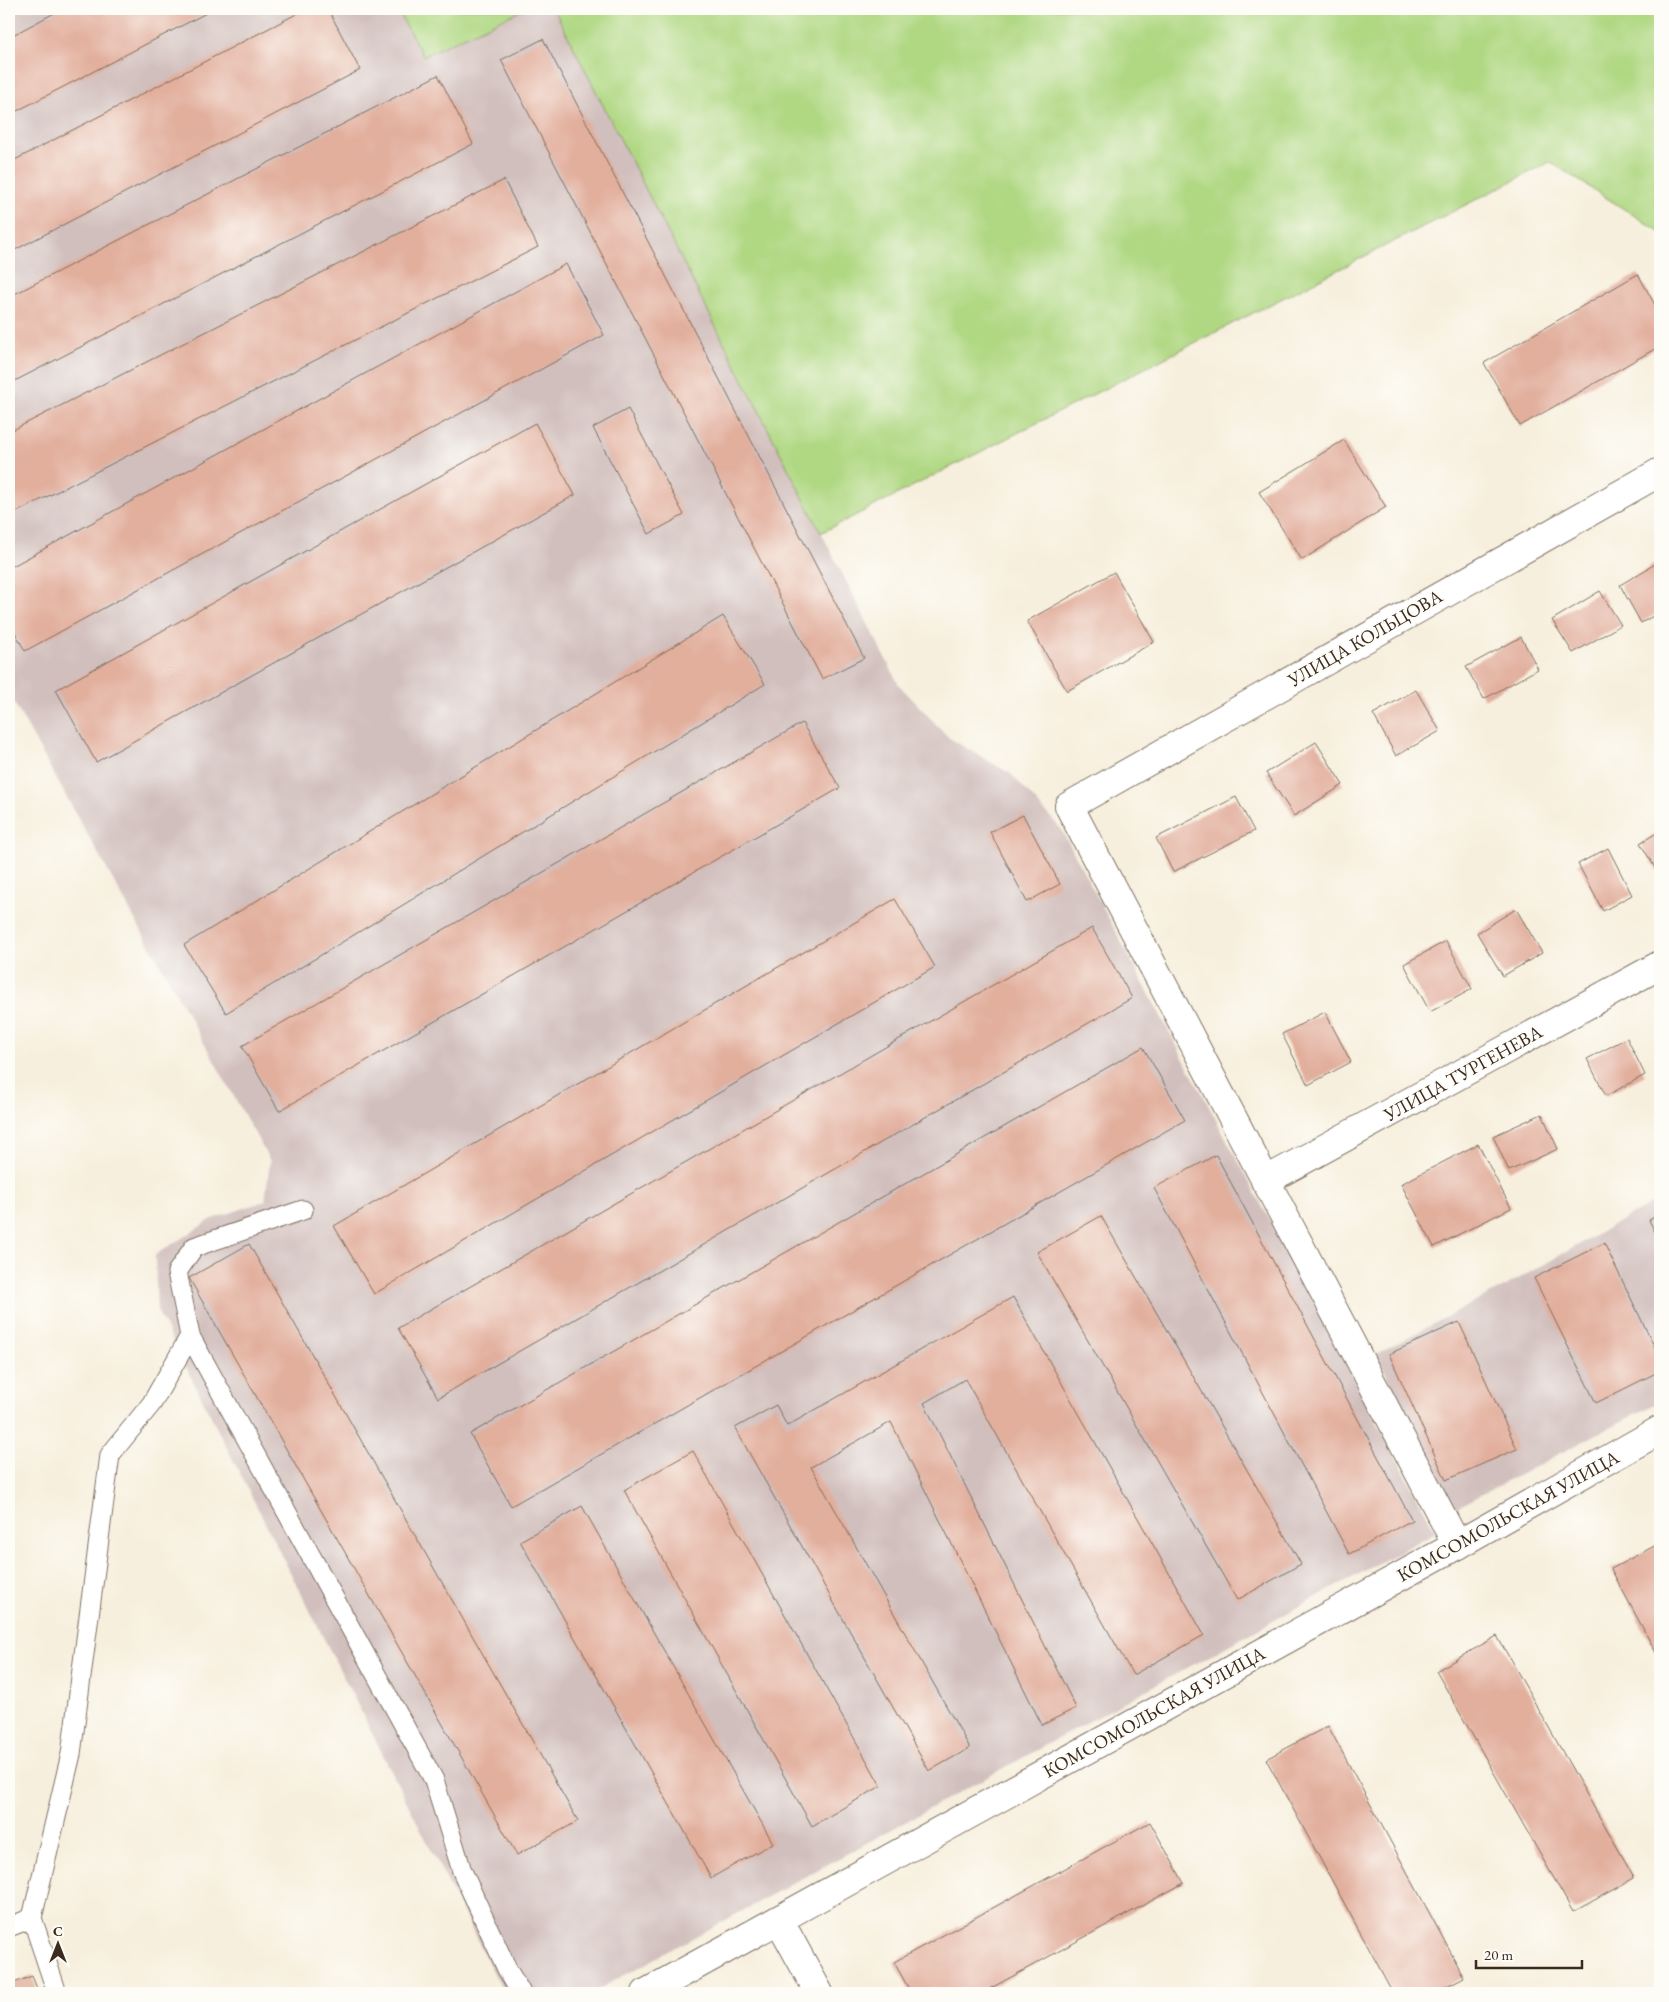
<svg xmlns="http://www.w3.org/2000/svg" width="1669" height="2002" font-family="'EB Garamond',serif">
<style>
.industrial{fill:#d1bfbd}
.green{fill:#b0d883;stroke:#768150}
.building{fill:#e2af9d}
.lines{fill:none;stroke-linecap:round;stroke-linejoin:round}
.service-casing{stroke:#7d6f61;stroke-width:21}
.minor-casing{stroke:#7d6f61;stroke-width:30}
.service{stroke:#fff;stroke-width:19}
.minor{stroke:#fff;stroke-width:28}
.labels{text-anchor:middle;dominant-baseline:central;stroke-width:4;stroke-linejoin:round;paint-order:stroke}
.street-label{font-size:19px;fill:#3b2a1e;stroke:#fdfcf7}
</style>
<rect width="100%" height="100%" fill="#fdfcf7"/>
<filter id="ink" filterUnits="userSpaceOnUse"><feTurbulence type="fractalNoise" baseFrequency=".02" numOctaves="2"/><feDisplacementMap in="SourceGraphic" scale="10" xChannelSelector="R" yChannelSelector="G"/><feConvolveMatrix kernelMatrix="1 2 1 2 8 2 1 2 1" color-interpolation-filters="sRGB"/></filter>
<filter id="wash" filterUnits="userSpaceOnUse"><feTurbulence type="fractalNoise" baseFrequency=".0096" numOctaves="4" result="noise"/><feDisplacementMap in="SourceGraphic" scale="20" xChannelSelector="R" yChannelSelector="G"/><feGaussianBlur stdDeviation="1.12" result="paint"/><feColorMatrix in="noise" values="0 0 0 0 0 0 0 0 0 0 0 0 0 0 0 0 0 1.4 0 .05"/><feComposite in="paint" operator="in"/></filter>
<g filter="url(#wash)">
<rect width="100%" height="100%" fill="#f7efdd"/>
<g class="industrial">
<path d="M9,9H397L423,56L524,9H554L899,685L949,738L1011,774L1061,829L1436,1532L592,1993H504L157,1310L155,1255L212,1219L265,1201L270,1161L9,694Z"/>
<path d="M1660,1199V1401L1454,1509L1376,1354L1504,1287Z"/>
</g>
<g class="green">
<path d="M397,9H524L423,56Z"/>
<path d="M554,9H1660V232L1550,162L821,533Z"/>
</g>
<g id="blocks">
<g class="building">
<path d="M62,9H214L9,115V37Z"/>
<path d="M306,9H328L360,70L9,253V163Z"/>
<path d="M543,39L864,658L822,679L501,60Z"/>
<path d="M438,75L473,144L9,384V297Z"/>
<path d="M504,180L538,247L9,516V432Z"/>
<path d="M566,264L604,335L25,651L9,621V568Z"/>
<path d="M1638,274L1660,314V346L1520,426L1484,363Z"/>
<path d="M628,409L684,515L649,534L593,428Z"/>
<path d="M535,423L575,495L96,762L56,690Z"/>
<path d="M1344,440L1386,507L1302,560L1259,492Z"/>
<path d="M1660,561V612L1641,623L1620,585Z"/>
<path d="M1114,572L1154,642L1067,691L1027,621Z"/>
<path d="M1600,591L1621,625L1573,653L1552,620Z"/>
<path d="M723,616L765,684L226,1013L184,945Z"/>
<path d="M1521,637L1538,669L1484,699L1466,667Z"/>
<path d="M1416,690L1440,731L1396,756L1373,714Z"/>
<path d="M802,723L840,788L279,1111L242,1046Z"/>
<path d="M1316,742L1343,785L1294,816L1266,773Z"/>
<path d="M1236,797L1254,831L1173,872L1156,838Z"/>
<path d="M1023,815L1060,884L1027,902L990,832Z"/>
<path d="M1660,831V876L1640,843Z"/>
<path d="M1608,848L1632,895L1603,911L1578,864Z"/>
<path d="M895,899L935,967L374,1294L334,1226Z"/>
<path d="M1516,909L1542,953L1503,976L1477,933Z"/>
<path d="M1092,928L1132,998L438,1398L398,1328Z"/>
<path d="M1446,941L1472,989L1430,1012L1404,964Z"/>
<path d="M1325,1012L1351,1062L1308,1085L1282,1034Z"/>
<path d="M1627,1038L1645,1075L1606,1096L1587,1059Z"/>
<path d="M1143,1047L1185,1120L511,1506L470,1434Z"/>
<path d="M1542,1114L1558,1149L1509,1171L1493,1136Z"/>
<path d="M1478,1144L1511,1208L1434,1247L1401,1184Z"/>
<path d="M1216,1155L1412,1520L1349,1554L1154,1188Z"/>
<path d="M1660,1214V1242L1649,1220Z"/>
<path d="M1101,1216L1301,1564L1237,1600L1037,1252Z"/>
<path d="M1604,1243L1660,1358V1371L1596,1403L1534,1278Z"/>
<path d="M249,1244L578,1821L517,1855L189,1278Z"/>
<path d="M1013,1297L1204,1635L1133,1675L965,1379L924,1403L1076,1708L1042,1725L891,1422L811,1467L970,1748L929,1771L735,1428L776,1405L787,1426Z"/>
<path d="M1459,1322L1517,1449L1446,1480L1389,1354Z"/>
<path d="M693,1451L881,1786L812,1826L624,1490Z"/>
<path d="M582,1506L773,1843L711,1878L520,1541Z"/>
<path d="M1660,1543V1660L1611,1569Z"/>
<path d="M1497,1636L1634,1878L1573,1912L1436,1671Z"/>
<path d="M1328,1726L1464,1977L1434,1993H1393L1266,1759Z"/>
<path d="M1150,1822L1184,1883L982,1993H911L894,1962Z"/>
<path d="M32,1976L39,1993H9V1985Z"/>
</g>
</g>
</g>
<g filter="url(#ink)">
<use href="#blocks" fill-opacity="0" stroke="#7d6f61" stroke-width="1"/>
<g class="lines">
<g class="service-casing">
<g id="service">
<path d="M303,1210L194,1247L177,1272L190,1336L434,1780L462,1871L507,1969L521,1993"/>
<path d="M32,1918L71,1754L110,1455L152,1403L190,1336"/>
<path d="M9,1927L32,1918L57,1993"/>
</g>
</g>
<g class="minor-casing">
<g id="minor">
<path d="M1265,1181L1660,965"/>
<path d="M1457,1545L1069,806L1660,472"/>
<path d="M779,1920L819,1993"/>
<path d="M646,1993L1457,1545L1660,1430"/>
</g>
</g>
<use href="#service" class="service"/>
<use href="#minor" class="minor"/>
</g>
</g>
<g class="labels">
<g class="street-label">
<text transform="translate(1365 638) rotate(-30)">УЛИЦА КОЛЬЦОВА</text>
<text transform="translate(1463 1073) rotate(-29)">УЛИЦА ТУРГЕНЕВА</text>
<text transform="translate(1508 1516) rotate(-29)">КОМСОМОЛЬСКАЯ УЛИЦА</text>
<text transform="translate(1154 1712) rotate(-29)">КОМСОМОЛЬСКАЯ УЛИЦА</text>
</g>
</g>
<rect width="1669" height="2002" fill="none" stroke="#fdfcf7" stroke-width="30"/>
<g transform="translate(58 1944)" stroke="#fdfcf7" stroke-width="4" paint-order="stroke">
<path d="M0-4L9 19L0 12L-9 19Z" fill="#3b2a1e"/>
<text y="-8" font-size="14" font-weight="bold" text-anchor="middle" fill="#3b2a1e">С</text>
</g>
<path d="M1476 1960v8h106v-8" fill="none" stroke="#3b2a1e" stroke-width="2.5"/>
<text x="1484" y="1960" font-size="15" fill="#3b2a1e" stroke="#fdfcf7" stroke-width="4" paint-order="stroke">20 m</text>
</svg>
